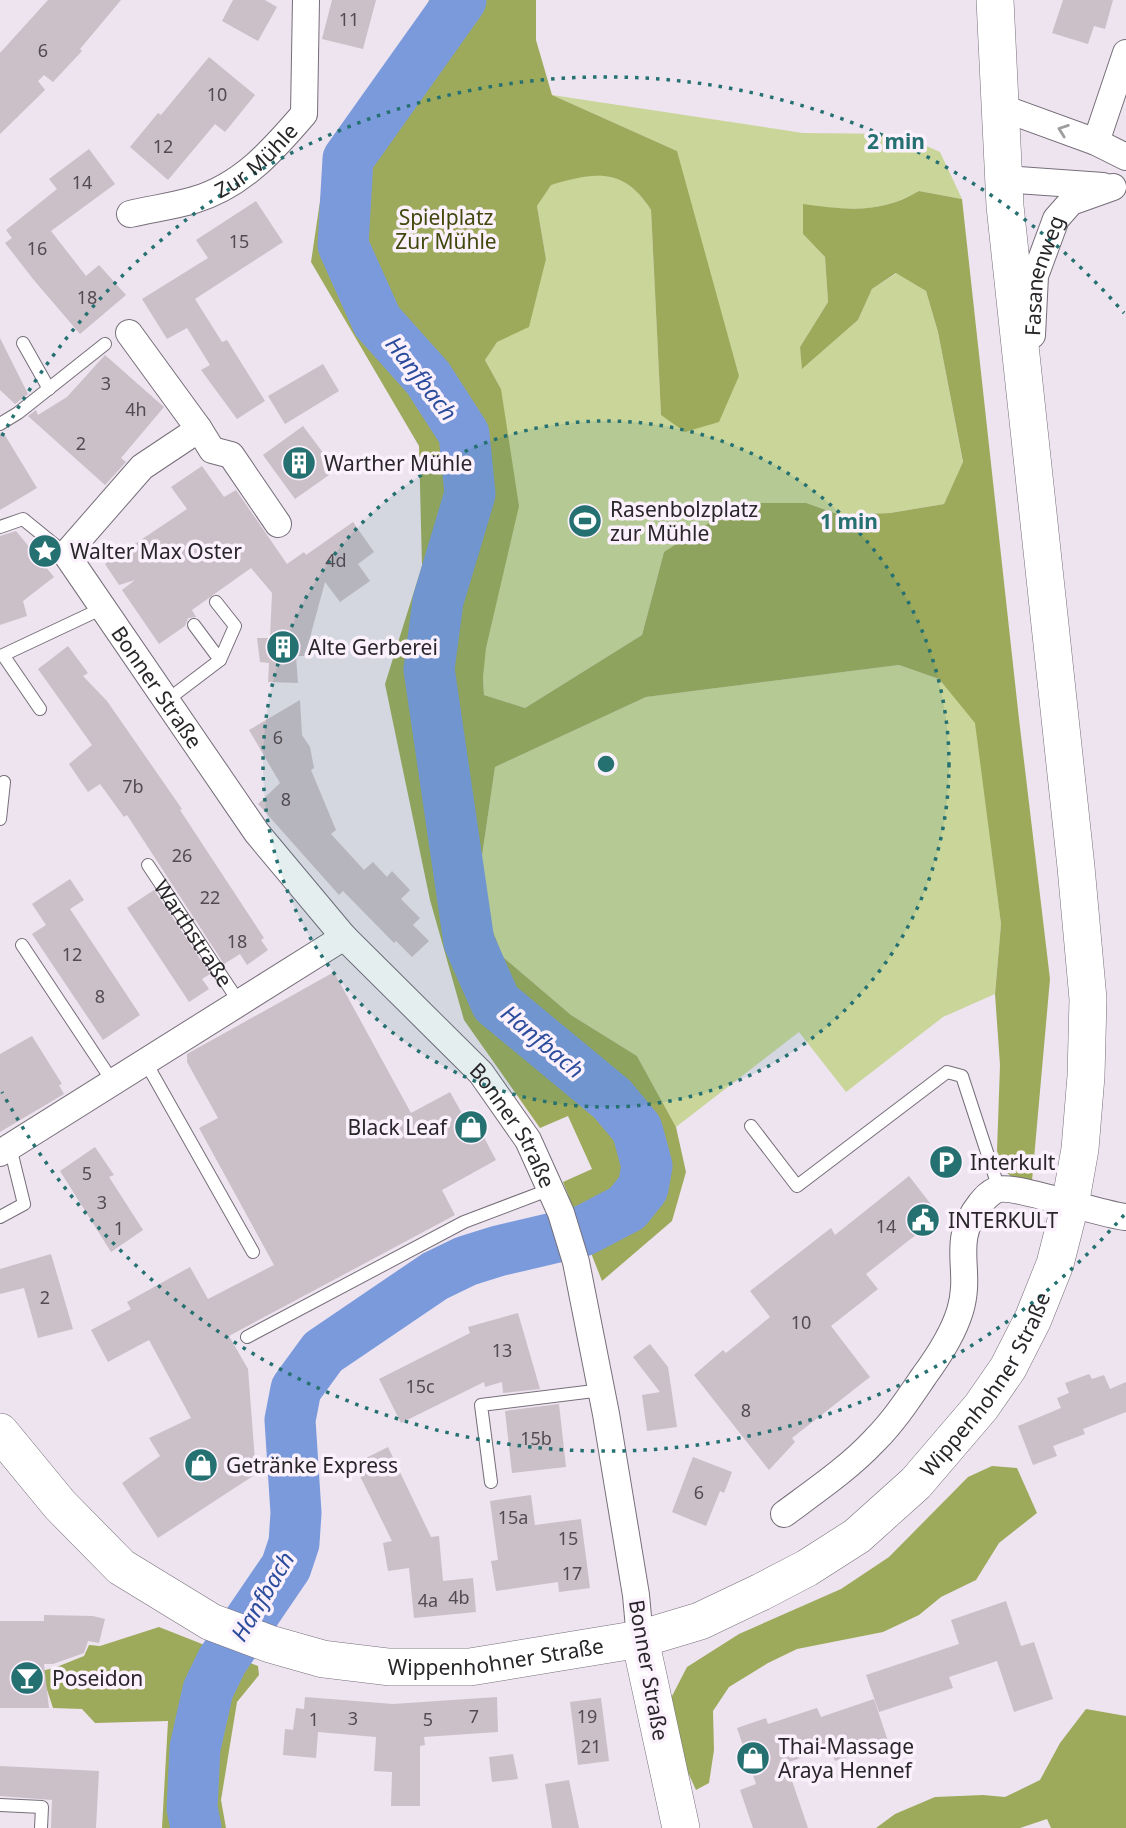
<svg xmlns="http://www.w3.org/2000/svg" width="1126" height="1828" font-family="'Noto Sans',sans-serif">
<style>
.green{fill:#cad59a}
.forest{fill:#9eaa5b}
.lines{fill:none;stroke-linecap:round;stroke-linejoin:round}
.river{stroke:#7b9adc;stroke-width:51}
.building{fill:#cbbfc8}
.lane-casing{stroke:#766e79;stroke-width:14}
.street-casing{stroke:#766e79;stroke-width:28}
.secondary-casing{stroke:#766e79;stroke-width:38}
.lane{stroke:#fff;stroke-width:12}
.street{stroke:#fff;stroke-width:26}
.secondary{stroke:#fff;stroke-width:37}
.oneway{stroke:#9f9d9f}
.ring{fill:none;stroke:#257070;stroke-width:3.5;stroke-dasharray:3.5 7}
.labels{text-anchor:middle;dominant-baseline:central;stroke-width:7;stroke-linejoin:round;paint-order:stroke}
.number-label{font-size:18px;fill:#524c52}
.street-label{font-size:21px;fill:#29262a;stroke:#fbf1fd}
.park-label{font-size:21px;fill:#41480b;stroke:#fbf1fd}
.poi-label{font-size:21px;fill:#29262a;stroke:#fbf1fd;text-anchor:start}
.water-label{font-size:23px;font-style:italic;fill:#2c4d9c;stroke:#fbf1fd}
.centre{fill:#257070;stroke:#fbf1fd;stroke-width:3.5}
.ring-label{font-size:21px;text-anchor:middle;font-weight:bold;fill:#257070;stroke:#fbf1fd;stroke-width:7;stroke-linejoin:round;paint-order:stroke}
</style>
<rect width="100%" height="100%" fill="#ede4f0"/>
<g class="green">
<path d="M552,95L803,133L900,134L940,152L962,199L919,191C881,214 846,210 804,205L803,234L825,257L828,302L800,347L803,368L858,320L872,289L897,273L926,291L938,332L963,463L944,504L890,513L840,515L805,503L664,552L642,635L525,708L484,695L483,677L501,389L485,360L546,259L537,206L551,184C595,172 624,167 651,210L661,415L677,151Z"/>
<path d="M899,665L939,679L976,723L1001,924L995,994L943,1017L846,1092L799,1032L676,1127L637,1056L571,1015L503,957L477,890L495,767L646,697Z"/>
</g>
<g class="forest">
<path d="M429,0H536V40L552,95L677,151L739,376L719,422L685,432L661,415L651,210C624,167 595,172 551,185L537,206L546,259L529,327L497,342L485,360L501,389L519,506L486,648L483,677L484,695L525,708L642,635L664,552L740,503H806L840,515L890,513L944,504L963,462L938,332L926,291L896,273L872,289L858,320L802,369L800,347L828,302L825,257L803,234V204C846,210 881,214 919,191L962,199L1019,719L1050,979L1032,1181L1013,1178L1005,1171L997,1151L1000,1065L995,994L1001,924L975,723L939,679L899,665L646,697L495,767L477,890L503,957L571,1015L637,1056L676,1127L686,1172L672,1221L602,1281L563,1182L592,1169L568,1116L540,1128L464,1020L430,900L385,684L422,566L419,446L311,262L327,154L372,83L424,17Z"/>
<path d="M992,1466L1017,1468L1037,1513L999,1543L976,1580L941,1597L919,1615L883,1632L797,1649L768,1663L729,1687L713,1711L714,1750L709,1783L696,1790L680,1755L671,1698L687,1667L739,1634L841,1589L889,1557L968,1477Z"/>
<path d="M159,1627L258,1666L259,1675L237,1702L221,1800L226,1828H162L168,1721L95,1723L82,1709L53,1708L41,1671L54,1668L84,1656L89,1645L100,1646Z"/>
<path d="M1086,1709L1126,1716V1828H1051L1047,1819L1020,1828H876L895,1814L935,1797L983,1795L1005,1797L1040,1780L1060,1743Z"/>
</g>
<g class="lines">
<path class="river" d="M196,1828L192,1808L195,1748L208,1690L222,1661L286,1567L294,1543L296,1513L290,1420L296,1389L323,1352L435,1276L466,1261L498,1251L583,1231L627,1208L643,1188L647,1166L637,1129L612,1099L496,1003L469,942L429,669L438,601L470,494L464,434L428,378L377,321L343,245L348,159L461,0"/>
</g>
<g class="building">
<path d="M48,0H121L80,49L82,51L53,82L44,75L38,81L45,90L0,134V53Z"/>
<path d="M233,0H265L277,7L258,41L222,21Z"/>
<path d="M332,0H376L363,49L322,39Z"/>
<path d="M1063,0H1113L1105,29L1094,26L1088,44L1052,33Z"/>
<path d="M209,57L255,95L225,132L215,124L168,180L130,147L158,113L161,115Z"/>
<path d="M89,149L115,184L51,231L86,276L99,265L126,295L80,334L33,279L5,243L12,238L6,230L57,189L49,179Z"/>
<path d="M256,201L283,242L195,299L222,342L227,340L265,401L237,419L201,370L210,365L187,328L167,339L142,299L208,258L196,240Z"/>
<path d="M0,338L28,394L15,404L0,390Z"/>
<path d="M105,355L164,407L121,458L126,462L105,485L28,416L36,410L38,415L67,397Z"/>
<path d="M323,364L339,391L285,424L268,396Z"/>
<path d="M303,426L336,470L295,499L263,455Z"/>
<path d="M3,432L37,488L0,510V433Z"/>
<path d="M202,466L224,497L236,490L287,564L304,552L306,555L353,522L374,552L358,564L370,581L340,602L325,582L305,656H296L298,683L268,682L269,663L260,662L257,638H270L272,593L251,568L192,610L196,617L188,618L185,626L159,644L122,590L135,580L119,585L105,564L187,509L171,487Z"/>
<path d="M16,531L54,577L23,601L27,616L0,625V536Z"/>
<path d="M68,646L88,673L83,676L107,701L182,809L180,810L264,938L261,940L268,950L247,965L240,954L224,964L127,815L124,817L100,784L88,792L69,764L92,745L38,669Z"/>
<path d="M300,700L302,735L310,747L314,768L311,770L336,830L331,834L364,870L373,862L387,877L392,871L410,890L401,899L420,918L413,925L429,941L412,957L396,941L394,943L343,891L339,895L258,804L280,783L249,730Z"/>
<path d="M70,879L84,900L70,909L140,1015L103,1040L32,934L46,925L32,904Z"/>
<path d="M154,890L210,974L202,979L209,989L189,1002L127,908Z"/>
<path d="M334,972L411,1113L450,1092L464,1117L471,1113L496,1160L442,1190L455,1215L229,1336L248,1369L256,1474L158,1538L122,1483L160,1456L149,1438L191,1418L149,1340L108,1362L91,1330L131,1309L127,1302L190,1267L208,1299L274,1265L199,1128L218,1118L187,1062V1054Z"/>
<path d="M32,1036L62,1084L59,1085L64,1094L0,1132V1054Z"/>
<path d="M95,1147L114,1175L109,1177L143,1230L111,1252L60,1171Z"/>
<path d="M909,1176L940,1216L866,1274L878,1289L831,1326L870,1377L792,1438L795,1442L769,1470L694,1375L723,1350L726,1353L770,1317L750,1291L831,1228L835,1235Z"/>
<path d="M51,1254L73,1329L38,1338L24,1288L0,1294V1269Z"/>
<path d="M518,1313L540,1389L503,1393L502,1382L485,1387L484,1382L401,1423L379,1379L470,1333L468,1327Z"/>
<path d="M650,1344L668,1367L677,1427L647,1431L642,1395L660,1392L633,1357Z"/>
<path d="M1089,1374L1092,1379L1104,1375L1110,1389L1126,1382V1412L1083,1429L1085,1434L1053,1446L1057,1456L1033,1465L1018,1426L1061,1408L1057,1398L1069,1393L1065,1383Z"/>
<path d="M559,1404L566,1467L512,1473L505,1411Z"/>
<path d="M388,1447L431,1537L439,1536L443,1581L473,1578L476,1612L414,1618L409,1568L388,1571L383,1543L392,1541L354,1464Z"/>
<path d="M693,1457L732,1472L724,1493L720,1491L706,1526L672,1512Z"/>
<path d="M531,1495L535,1525L581,1519L590,1588L559,1592L558,1582L496,1591L491,1561L498,1560L490,1501Z"/>
<path d="M1006,1601L1021,1646L1034,1642L1053,1699L1014,1712L997,1661L949,1677L953,1688L879,1712L866,1675L959,1644L951,1620Z"/>
<path d="M44,1615L93,1616L105,1619L99,1643L88,1641L84,1653L53,1664H44L49,1708H0V1621H44Z"/>
<path d="M305,1697L393,1704L497,1697L498,1732L424,1737L425,1745L420,1746V1806H391L392,1772L374,1771L376,1737L318,1732L316,1758L283,1755L285,1729L293,1730L296,1708L304,1709Z"/>
<path d="M601,1698L609,1761L578,1765L570,1702Z"/>
<path d="M874,1699L889,1744L835,1761L830,1748L786,1763L808,1828H753L740,1790L756,1784L737,1728L766,1718L768,1724L817,1708L821,1717Z"/>
<path d="M513,1754L518,1779L492,1782L489,1757Z"/>
<path d="M0,1766L99,1771L96,1828H51L52,1800L0,1796Z"/>
<path d="M569,1780L579,1828H552L545,1784Z"/>
</g>
<g class="lines">
<g class="lane-casing">
<g id="lane">
<path d="M23,343L49,389"/>
<path d="M0,424L18,413L105,344"/>
<path d="M0,527L23,519L66,554"/>
<path d="M194,625L220,660"/>
<path d="M166,701L220,660L235,626L216,602"/>
<path d="M40,709L3,655L103,608"/>
<path d="M0,819L4,782"/>
<path id="s1" d="M148,865L239,1002"/>
<path d="M22,945L113,1082"/>
<path d="M145,1061L253,1252"/>
<path d="M751,1126L797,1186L947,1072L962,1076L999,1189"/>
<path d="M0,1217L24,1204L10,1147"/>
<path d="M247,1337L464,1222L551,1189"/>
<path d="M491,1482L481,1405L602,1390"/>
<path d="M0,1805L42,1807L41,1828"/>
</g>
</g>
<g class="street-casing">
<g id="street">
<path d="M1000,107L1096,142L1126,157"/>
<path d="M1096,142L1126,53"/>
<path d="M1004,179L1103,186"/>
<path id="s2" d="M130,214C151,209 174,206 194,200C242,186 273,150 304,114L306,0"/>
<path id="s3" d="M129,333L199,429L142,467L66,554L257,833L344,937L481,1073L528,1140L561,1213L576,1262L606,1414L636,1595L640,1639"/>
<path id="s4" d="M1032,335L1035,276L1056,219L1071,202L1113,187"/>
<path d="M199,429L212,450L231,455L278,524"/>
<path d="M0,1153L344,937"/>
<path d="M784,1514C815,1491 849,1468 875,1440C894,1421 909,1398 924,1376C938,1357 953,1334 960,1311C973,1268 949,1243 980,1204C985,1198 989,1193 996,1190C1013,1183 1100,1215 1126,1217"/>
</g>
</g>
<g class="secondary-casing">
<g id="secondary">
<path id="s5" d="M0,1432L60,1505L121,1567L211,1622L270,1644L323,1659L389,1667H470L640,1639L700,1621L761,1592L807,1568L857,1536L916,1483L981,1407L1008,1368L1033,1319L1055,1264L1070,1205L1080,1149L1086,1076L1088,999L1076,867L1005,206L995,0"/>
<path d="M640,1639L681,1828"/>
</g>
</g>
<use href="#lane" class="lane"/>
<use href="#street" class="street"/>
<use href="#secondary" class="secondary"/>
</g>
<defs><path id="oneway-chevron" d="M-2-3.5L2.5 0L-2 3.5" fill="none" stroke-width="1.6" stroke-linecap="round" stroke-linejoin="round" transform="scale(1.75)"/></defs>
<use class="oneway" href="#oneway-chevron" transform="translate(1063 130) rotate(-160)"/>
<circle cx="606" cy="764" r="343" fill="#257070" fill-opacity=".12"/>
<g class="ring">
<circle cx="606" cy="764" r="343"/>
<path d="M1124 1215A687 687 0 0 1 2 1092M2 436A687 687 0 0 1 1124 313"/>
</g>
<defs>
<g id="building-disc" transform="scale(1.75)"><circle r="9.5" fill="#257070" stroke="#fbf1fd"/><path d="M-4-6H4V6H1V3H-1V6H-4ZM-2.5-4.3h1.7v1.8h-1.7ZM.8-4.3h1.7v1.8H.8ZM-2.5-1h1.7V.8h-1.7ZM.8-1h1.7V.8H.8Z" fill="#fff"/></g>
<g id="stadium-disc" transform="scale(1.75)"><circle r="9.5" fill="#257070" stroke="#fbf1fd"/><path d="M0-5a6.5 5 0 1 0 0 10a6.5 5 0 1 0 0-10ZM-3.5-1.8h7v3.6h-7Z" fill="#fff"/></g>
<g id="sight-disc" transform="scale(1.75)"><circle r="9.5" fill="#257070" stroke="#fbf1fd"/><path d="M0-6L1.8-2.2L6-1.7L2.9 1.2L3.7 5.4L0 3.3L-3.7 5.4L-2.9 1.2L-6-1.7L-1.8-2.2Z" fill="#fff"/></g>
<g id="shop-disc" transform="scale(1.75)"><circle r="9.5" fill="#257070" stroke="#fbf1fd"/><path d="M-5-2.5h2.3a2.7 3.5 0 0 1 5.4 0H5L5.5 6h-11ZM-1.5-2.5h3a1.5 2.3 0 0 0-3 0Z" fill="#fff"/></g>
<g id="parking-disc" transform="scale(1.75)"><circle r="9.5" fill="#257070" stroke="#fbf1fd"/><path d="M-3.5-5.5H1a3.5 3.5 0 0 1 0 7H-1V5.5H-3.5ZM-1-3.4V-.6H.8a1.4 1.4 0 0 0 0-2.8Z" fill="#fff"/></g>
<g id="civic-disc" transform="scale(1.75)"><circle r="9.5" fill="#257070" stroke="#fbf1fd"/><path d="M-.6-6.5H3V-4.5H.6V-3L4-1V1h2V6H-6V1h2V-1L-.6-3ZM-1.2 2.5V6h2.4V2.5Z" fill="#fff"/></g>
<g id="bar-disc" transform="scale(1.75)"><circle r="9.5" fill="#257070" stroke="#fbf1fd"/><path d="M-6-5H6L.8 .8V4.5H3.5V6h-7V4.5H-.8V.8Z" fill="#fff"/></g>
</defs>
<g fill-rule="evenodd">
<use href="#building-disc" x="299" y="463"/>
<use href="#stadium-disc" x="585" y="521"/>
<use href="#sight-disc" x="45" y="551"/>
<use href="#building-disc" x="283" y="647"/>
<use href="#shop-disc" x="471" y="1127"/>
<use href="#parking-disc" x="946" y="1162"/>
<use href="#civic-disc" x="923" y="1220"/>
<use href="#shop-disc" x="201" y="1465"/>
<use href="#bar-disc" x="27" y="1678"/>
<use href="#shop-disc" x="753" y="1758"/>
</g>
<g class="labels">
<g class="number-label">
<text x="349" y="19">11</text>
<text x="43" y="50">6</text>
<text x="217" y="94">10</text>
<text x="163" y="146">12</text>
<text x="82" y="182">14</text>
<text x="239" y="241">15</text>
<text x="37" y="248">16</text>
<text x="87" y="297">18</text>
<text x="106" y="383">3</text>
<text x="136" y="409">4h</text>
<text x="81" y="443">2</text>
<text x="336" y="560">4d</text>
<text x="278" y="737">6</text>
<text x="133" y="786">7b</text>
<text x="286" y="799">8</text>
<text x="182" y="855">26</text>
<text x="210" y="897">22</text>
<text x="237" y="941">18</text>
<text x="72" y="954">12</text>
<text x="100" y="996">8</text>
<text x="87" y="1173">5</text>
<text x="102" y="1202">3</text>
<text x="886" y="1226">14</text>
<text x="119" y="1228">1</text>
<text x="45" y="1297">2</text>
<text x="801" y="1322">10</text>
<text x="502" y="1350">13</text>
<text x="420" y="1386">15c</text>
<text x="746" y="1410">8</text>
<text x="536" y="1438">15b</text>
<text x="699" y="1492">6</text>
<text x="513" y="1517">15a</text>
<text x="568" y="1538">15</text>
<text x="572" y="1573">17</text>
<text x="459" y="1597">4b</text>
<text x="428" y="1600">4a</text>
<text x="474" y="1716">7</text>
<text x="587" y="1716">19</text>
<text x="353" y="1718">3</text>
<text x="314" y="1719">1</text>
<text x="428" y="1719">5</text>
<text x="591" y="1746">21</text>
</g>
<g class="street-label">
<text stroke="none"><textPath href="#s2" startOffset="140">Zur Mühle</textPath></text>
<text stroke="none"><textPath href="#s4" startOffset="61">Fasanenweg</textPath></text>
<text stroke="none"><textPath href="#s3" startOffset="464">Bonner Straße</textPath></text>
<text stroke="none"><textPath href="#s1" startOffset="82">Warthstraße</textPath></text>
<text stroke="none"><textPath href="#s3" startOffset="1031">Bonner Straße</textPath></text>
<text stroke="none"><textPath href="#s5" startOffset="1167">Wippenhohner Straße</textPath></text>
<text stroke="none"><textPath href="#s5" startOffset="579">Wippenhohner Straße</textPath></text>
<text transform="translate(649 1670) rotate(80)">Bonner Straße</text>
</g>
<g class="park-label">
<text x="446" y="217">Spielplatz<tspan x="446" dy="24">Zur Mühle</tspan></text>
</g>
<g class="poi-label">
<text x="324" y="463">Warther Mühle</text>
<text x="610" y="509">Rasenbolzplatz<tspan x="610" dy="24">zur Mühle</tspan></text>
<text x="70" y="551">Walter Max Oster</text>
<text x="308" y="647">Alte Gerberei</text>
<text x="447" y="1127" text-anchor="end">Black Leaf</text>
<text x="970" y="1162">Interkult</text>
<text x="948" y="1220">INTERKULT</text>
<text x="226" y="1465">Getränke Express</text>
<text x="52" y="1678">Poseidon</text>
<text x="778" y="1746">Thai-Massage<tspan x="778" dy="24">Araya Hennef</tspan></text>
</g>
<g class="water-label">
<text transform="translate(422 378) rotate(52)">Hanfbach</text>
<text transform="translate(543 1041) rotate(40)">Hanfbach</text>
<text transform="translate(262 1596) rotate(-59)">Hanfbach</text>
</g>
</g>
<circle cx="606" cy="764" r="10" class="centre"/>
<g class="ring-label">
<text x="896" y="149">2 min</text>
<text x="849" y="529">1 min</text>
</g>
</svg>
